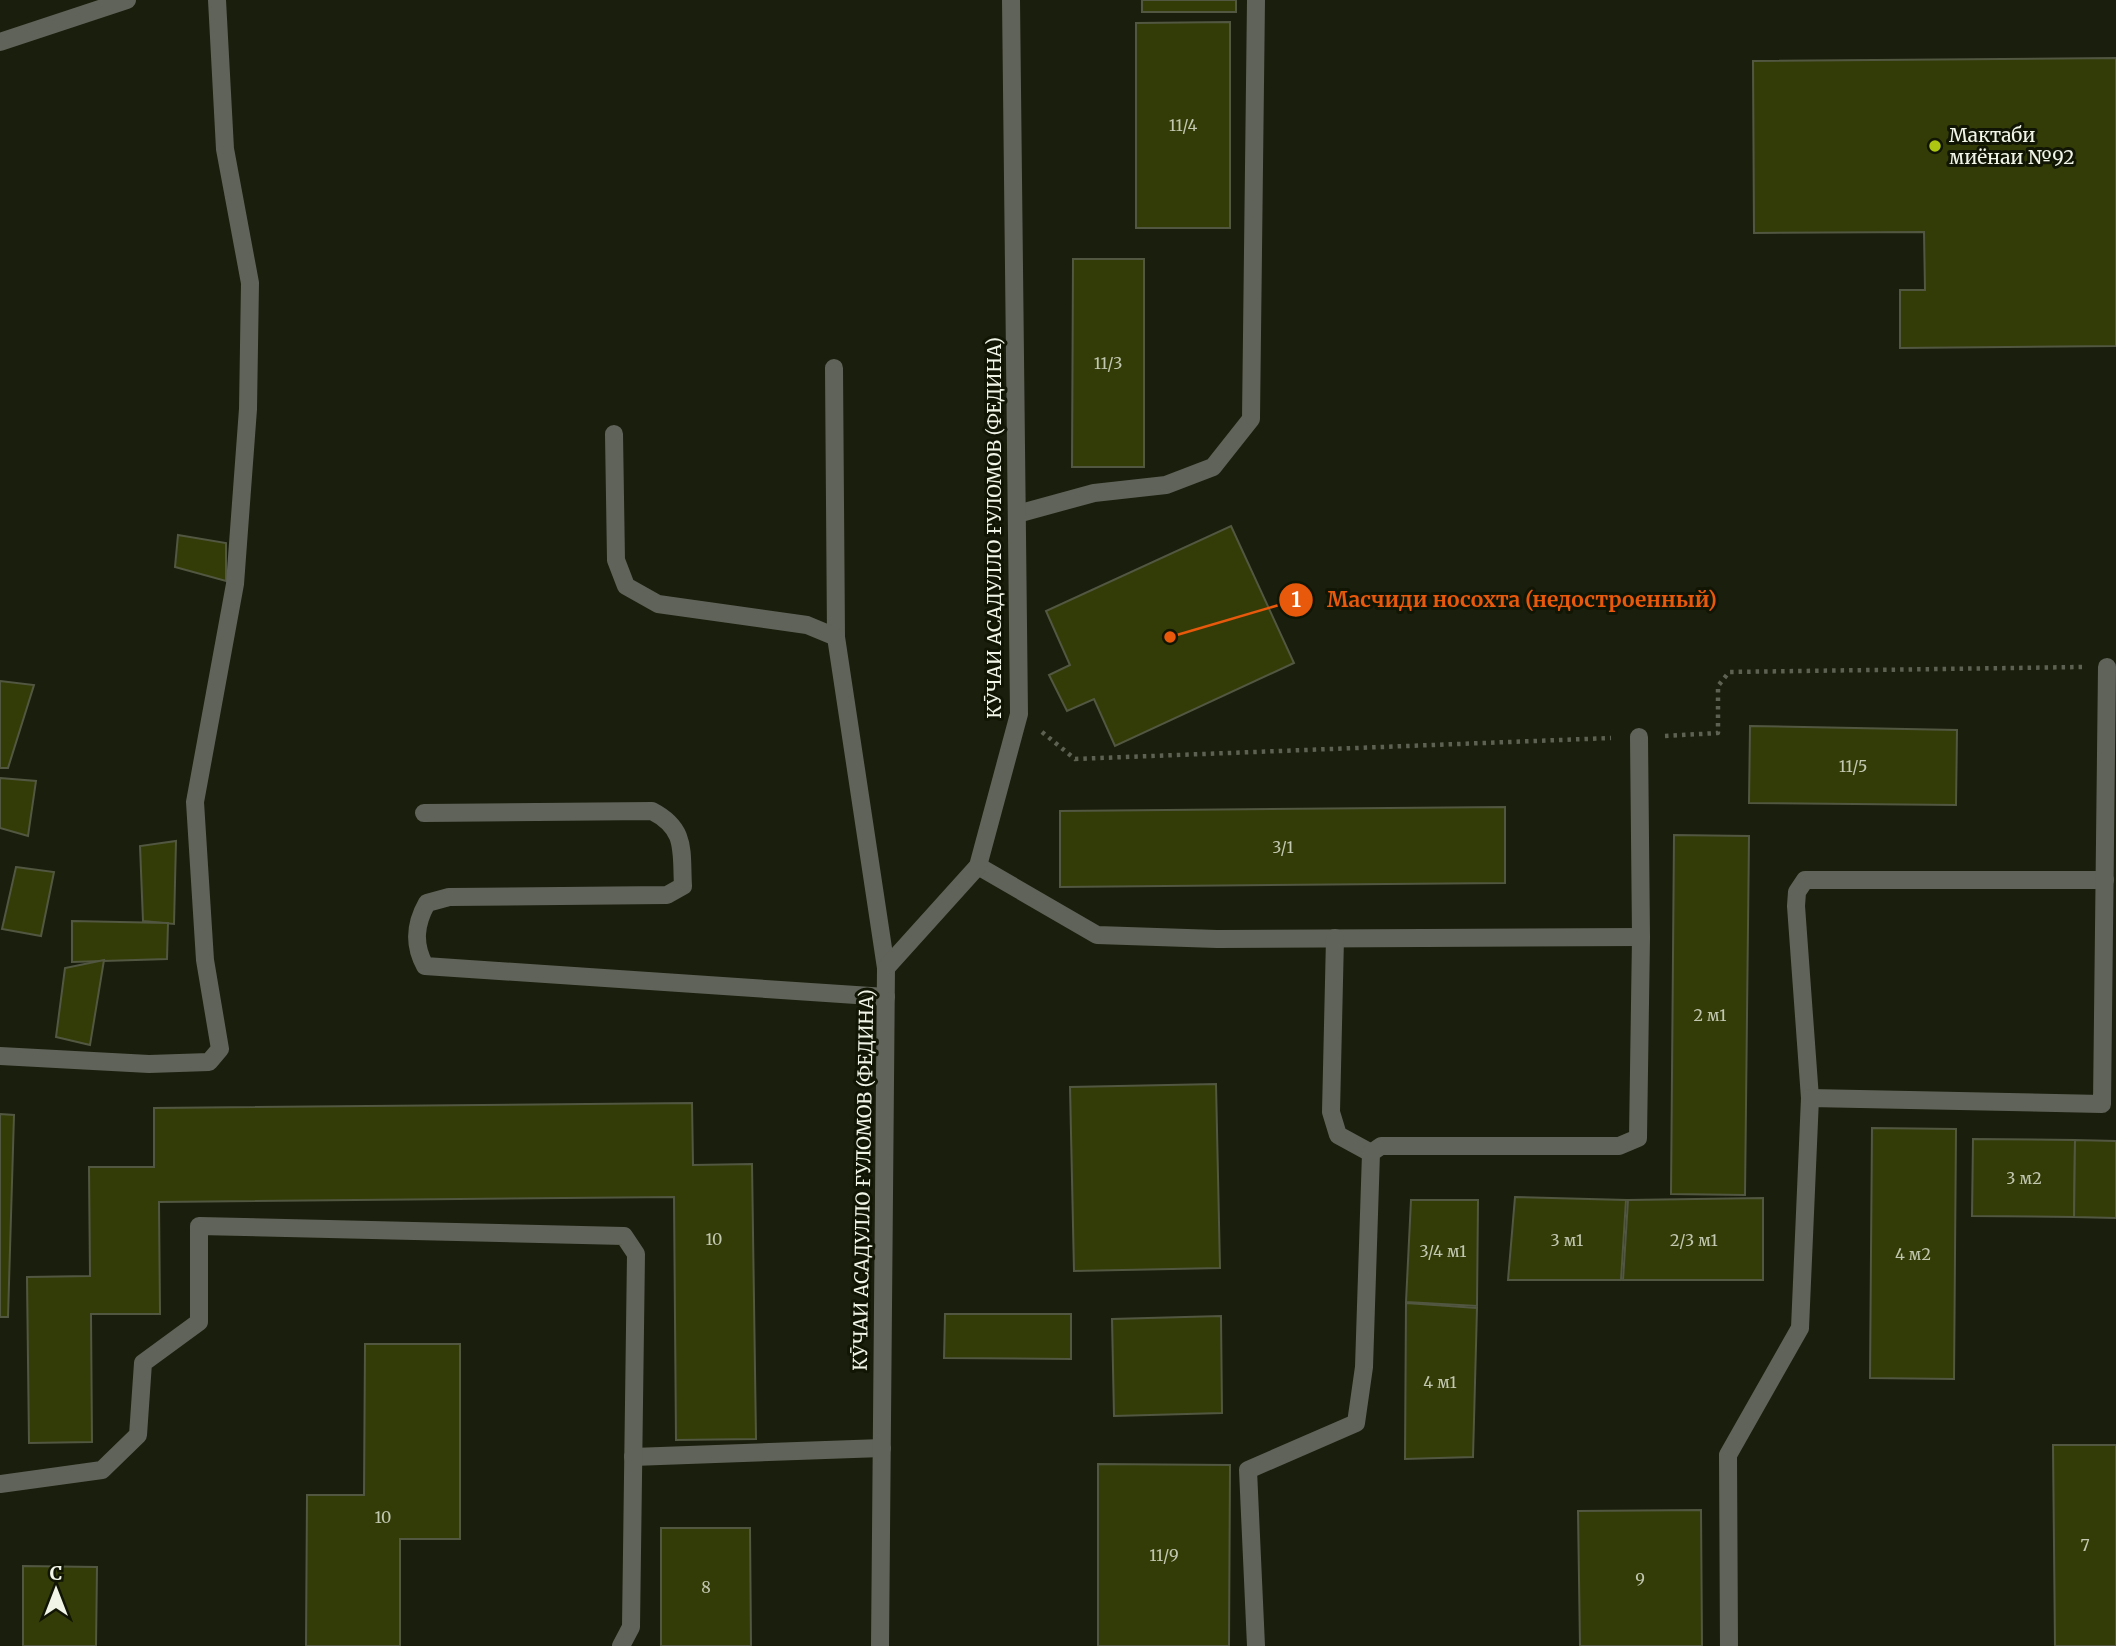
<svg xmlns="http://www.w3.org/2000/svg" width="2116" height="1646" font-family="Merriweather,serif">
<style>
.building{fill:#333c07;stroke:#525742;stroke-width:2}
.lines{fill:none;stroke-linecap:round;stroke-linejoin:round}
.path{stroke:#5d6151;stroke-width:4.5;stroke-dasharray:3.5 5;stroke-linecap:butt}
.service{stroke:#606359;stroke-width:18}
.minor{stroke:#606359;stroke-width:18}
.poi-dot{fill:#acc612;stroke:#111504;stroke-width:2.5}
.labels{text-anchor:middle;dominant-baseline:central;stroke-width:6;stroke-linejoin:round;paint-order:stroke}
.number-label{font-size:16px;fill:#c2c7b0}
.poi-label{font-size:19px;fill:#f1f5e8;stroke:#111504;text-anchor:start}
.street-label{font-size:19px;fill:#f1f5e8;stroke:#111504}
.leader{fill:none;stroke:#e8590c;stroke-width:2.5}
.callout-dot{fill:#e8590c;stroke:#111504;stroke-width:2.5}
.mark-label{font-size:21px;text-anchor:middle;font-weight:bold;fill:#fff}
.callout-label{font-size:21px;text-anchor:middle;font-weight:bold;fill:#e8590c;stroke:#111504;stroke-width:6;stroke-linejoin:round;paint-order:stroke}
</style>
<rect width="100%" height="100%" fill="#1a1e0c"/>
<g class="building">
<rect x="1142" y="0" width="94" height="12"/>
<path d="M1230,22V228H1136V23Z"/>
<path d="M2116,58V346L1900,348V290H1925L1924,232L1754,233L1753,61Z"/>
<path d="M1073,259H1144V467H1072Z"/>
<path d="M1231,526L1294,663L1115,746L1094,699L1067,711L1049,675L1070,665L1046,611Z"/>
<path d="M178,535L226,543V581L175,567Z"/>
<path d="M0,681L34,685L8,768H0Z"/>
<path d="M1750,726L1957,730L1956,805L1749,803Z"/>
<path d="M0,778L36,781L28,836L0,828Z"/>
<path d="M1505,807V883L1060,887V811Z"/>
<path d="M1674,835L1749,836L1745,1195L1671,1194Z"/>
<path d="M176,841L174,924L143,921L140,846Z"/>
<path d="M16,867L54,872L41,936L2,929Z"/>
<path d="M72,921L168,923L167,959L72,962Z"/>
<path d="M104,960L90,1045L56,1037L65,968Z"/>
<path d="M1216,1084L1220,1268L1074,1271L1070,1087Z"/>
<path d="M692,1103L693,1165L752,1164L756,1439L676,1440L674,1197L159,1202L160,1314H91L92,1442L29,1443L27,1277L90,1276L89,1167H154V1108Z"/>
<path d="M0,1114L14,1115L8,1317H0Z"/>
<path d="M1872,1128L1956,1129L1954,1379L1870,1378Z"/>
<path d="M1973,1139L2075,1140L2074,1217L1972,1216Z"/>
<path d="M2075,1140L2116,1141V1218L2074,1217Z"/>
<path d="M1515,1197L1626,1200L1621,1280H1508Z"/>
<path d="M1763,1198V1280H1623L1628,1200Z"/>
<path d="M1411,1200H1478L1477,1306L1406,1302Z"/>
<path d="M1406,1303L1477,1308L1473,1457L1405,1459Z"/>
<path d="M945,1314H1071V1359L944,1358Z"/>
<path d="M1221,1316L1222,1413L1114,1416L1112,1319Z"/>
<path d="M365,1344H460V1539H400V1646H306L307,1495H364Z"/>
<path d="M2053,1445H2116V1646H2055Z"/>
<path d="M1098,1464L1230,1465L1229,1646H1098Z"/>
<path d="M1701,1510L1702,1646H1580L1578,1511Z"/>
<path d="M661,1528H750L751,1646H661Z"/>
<path d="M23,1566L97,1567L96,1646H23Z"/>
</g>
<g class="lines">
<g class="path">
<path d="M1042,732L1075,759L1611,738"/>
<path d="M1665,736L1718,733V686L1729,672L2082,667"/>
</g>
<g class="service">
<path d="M834,368L836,637"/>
<path d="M1017,514L1094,493L1166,485L1213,467L1251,419L1256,0"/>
<path d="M424,813L652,811C687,829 681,851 683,886L667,895L449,897L427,903C415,924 413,944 425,966L886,997"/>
<path d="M978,866L1097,935L1217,939L1641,937"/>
<path d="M1335,938L1331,1112L1338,1135L1371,1153"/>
<path d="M1810,1098L1796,906L1797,892L1805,880H2105"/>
<path d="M633,1457L882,1448"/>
<path d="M0,1484L102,1470L138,1435L143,1363L199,1322V1226L624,1236L636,1254L631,1627L621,1646"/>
<path d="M1256,1646L1248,1470L1356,1423L1364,1367L1371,1153L1381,1146H1619L1638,1138L1641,937L1639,737"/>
<path d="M1729,1646L1728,1455L1800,1328L1810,1098L2102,1104L2107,667"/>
</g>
<g class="minor">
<path d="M0,42L127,0"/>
<path d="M614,434L616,560L626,586L658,604L807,625L836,637L886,968"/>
<path d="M0,1056L149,1064L209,1062L220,1049L205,960L195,802L235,584L248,409L250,283L225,149L217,0"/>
<path d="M880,1646L886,968L978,866L1019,714L1011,0"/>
</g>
</g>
<circle class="poi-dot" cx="1935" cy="146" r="7"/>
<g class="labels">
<g class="number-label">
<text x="1183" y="125">11/4</text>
<text x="1108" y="363">11/3</text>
<text x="1853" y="766">11/5</text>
<text x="1283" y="847">3/1</text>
<text x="1710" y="1015">2 м1</text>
<text x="2024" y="1178">3 м2</text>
<text x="714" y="1239">10</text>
<text x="1567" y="1240">3 м1</text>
<text x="1694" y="1240">2/3 м1</text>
<text x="1443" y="1251">3/4 м1</text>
<text x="1913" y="1254">4 м2</text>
<text x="1440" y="1382">4 м1</text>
<text x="383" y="1517">10</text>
<text x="2085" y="1545">7</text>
<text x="1164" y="1555">11/9</text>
<text x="1640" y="1579">9</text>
<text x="706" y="1587">8</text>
</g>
<g class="poi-label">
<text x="1949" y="135">Мактаби<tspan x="1949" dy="22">миёнаи №92</tspan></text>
</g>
<g class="street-label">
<text transform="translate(994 528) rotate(-90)">КӮЧАИ АСАДУЛЛО ҒУЛОМОВ (ФЕДИНА)</text>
<text transform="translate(863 1180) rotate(-89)">КӮЧАИ АСАДУЛЛО ҒУЛОМОВ (ФЕДИНА)</text>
</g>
</g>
<path class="leader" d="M1170 637L1296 600"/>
<g class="callout-dot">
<circle cx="1170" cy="637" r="7"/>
<circle cx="1296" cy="600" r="18"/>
</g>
<g class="mark-label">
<text x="1296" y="607">1</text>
</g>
<g class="callout-label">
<text x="1522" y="607">Масчиди носохта (недостроенный)</text>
</g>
<g transform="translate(56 1590)" stroke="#111504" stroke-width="5" paint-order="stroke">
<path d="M0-5L12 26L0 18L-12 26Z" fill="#f1f5e8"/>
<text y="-10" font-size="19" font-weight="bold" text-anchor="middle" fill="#f1f5e8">С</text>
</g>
</svg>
